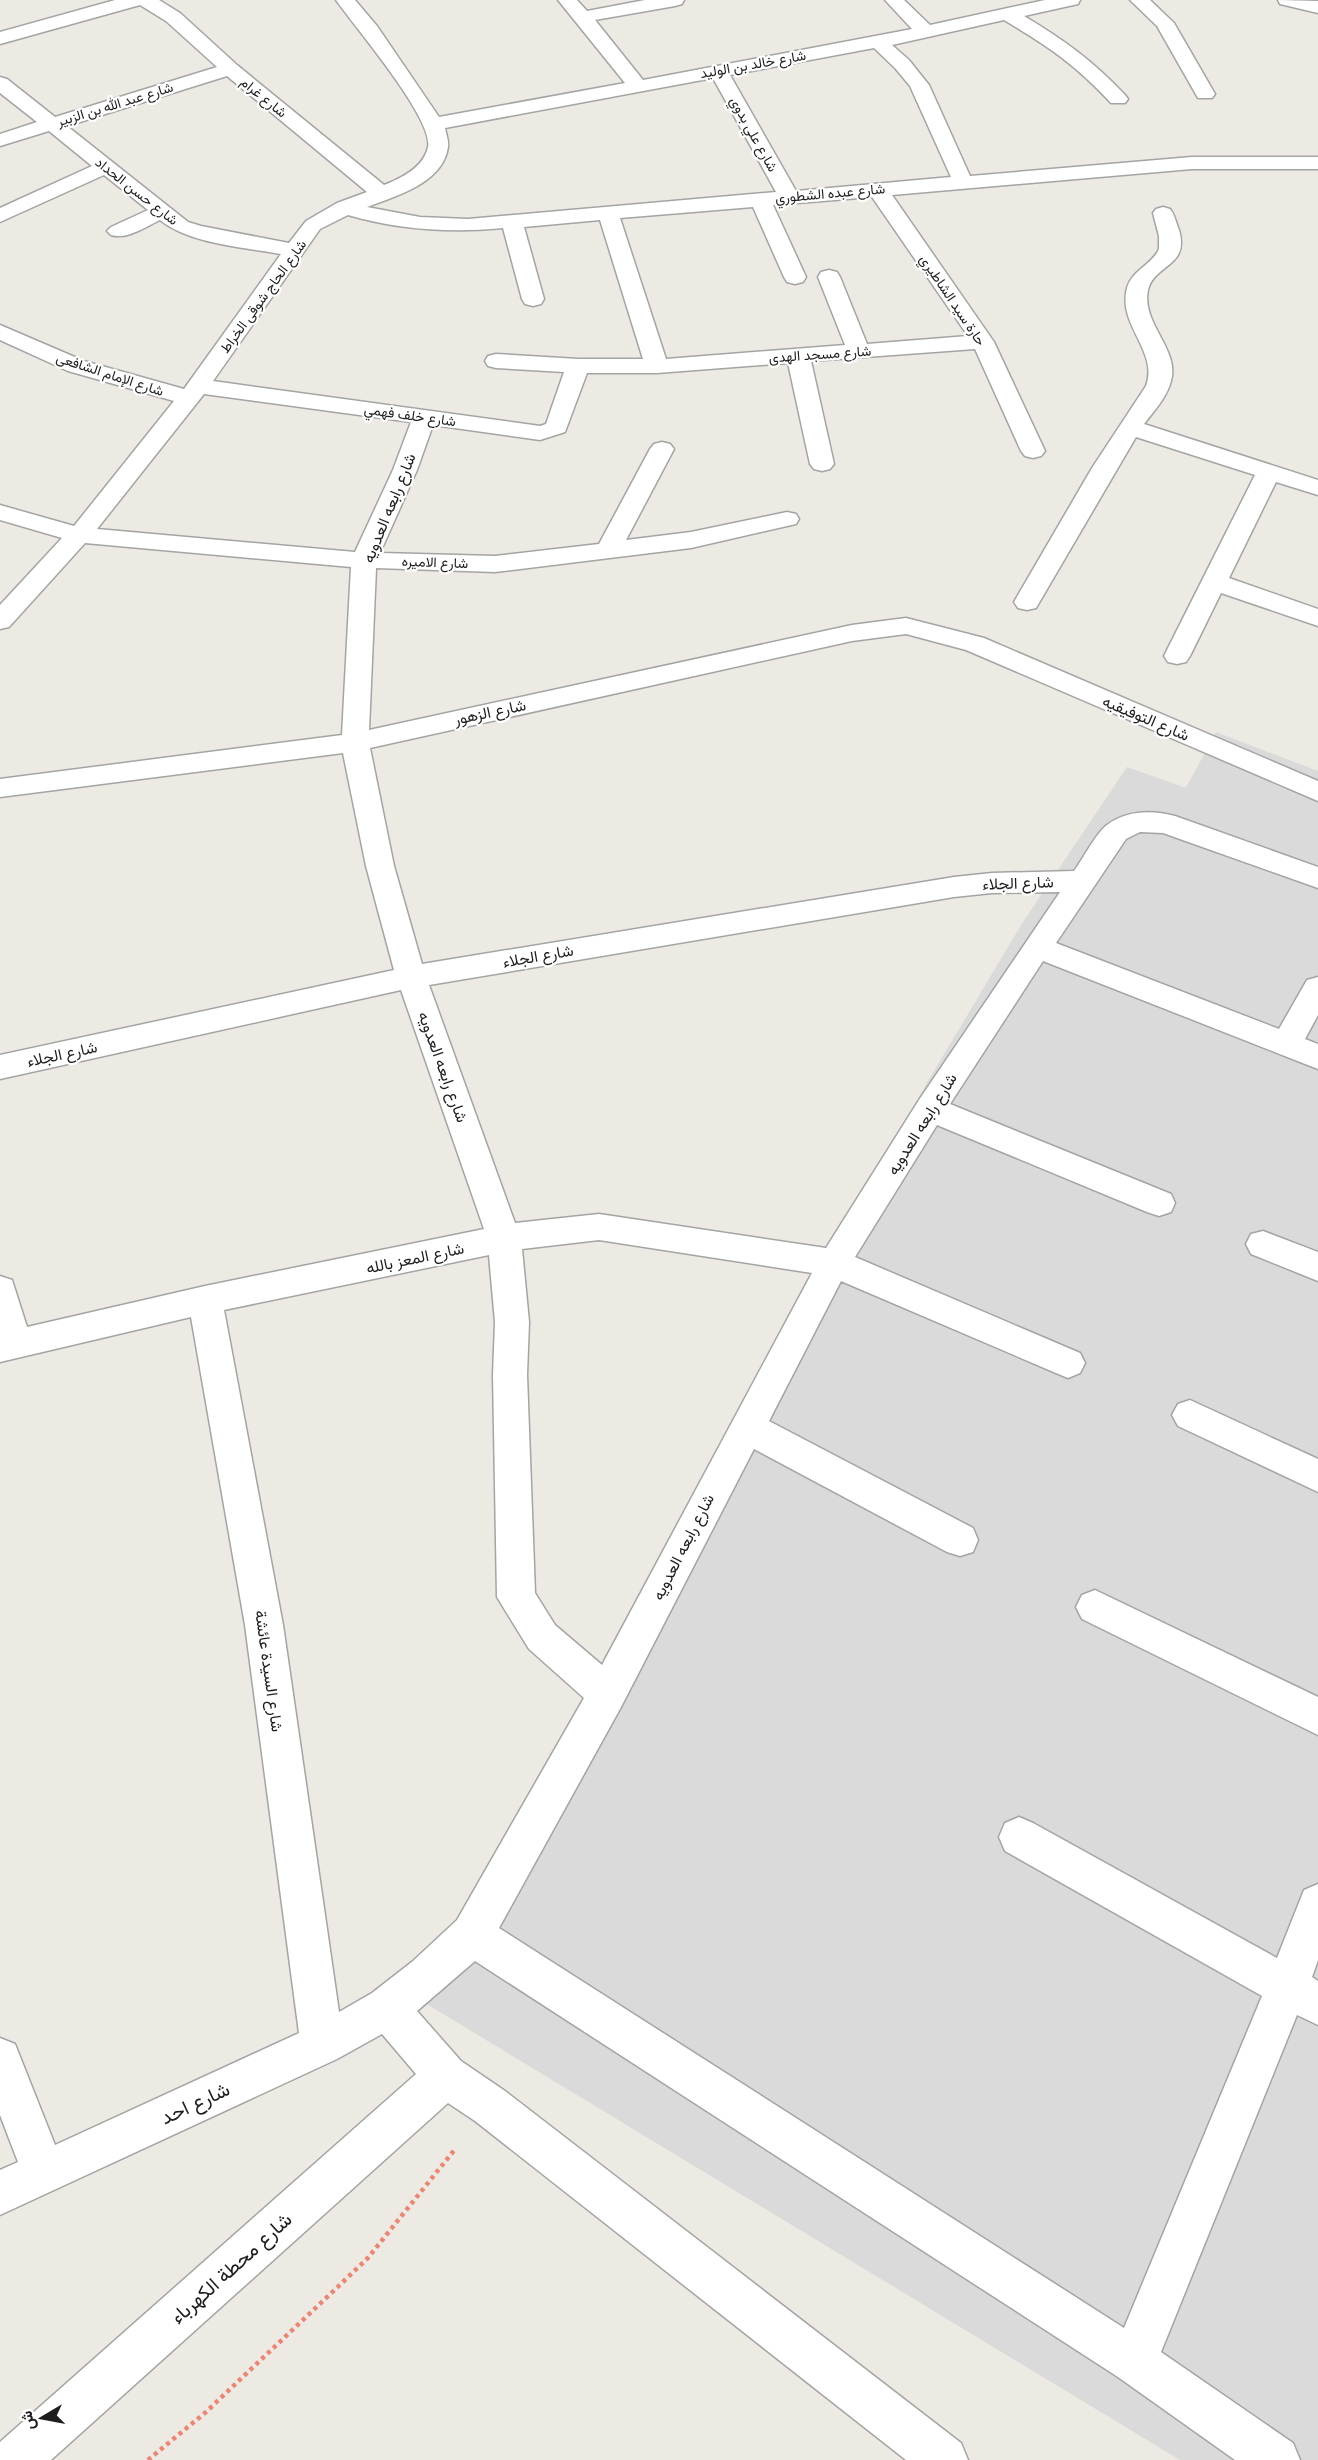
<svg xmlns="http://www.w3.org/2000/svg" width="1318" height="2460" font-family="'Public Sans',Vazirmatn,sans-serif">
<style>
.residential{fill:#dbdada}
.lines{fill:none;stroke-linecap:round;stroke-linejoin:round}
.minor-casing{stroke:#a4a4a4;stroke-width:3}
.tertiary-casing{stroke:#a4a4a4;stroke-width:3}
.path{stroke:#ee8573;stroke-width:4.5;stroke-dasharray:4 4;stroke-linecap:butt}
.minor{fill:#fff;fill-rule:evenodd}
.tertiary{fill:#fff;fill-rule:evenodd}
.labels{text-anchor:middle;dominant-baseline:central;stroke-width:4.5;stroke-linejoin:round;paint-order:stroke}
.far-street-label{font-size:14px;fill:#1d1d1d;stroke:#fff}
.street-label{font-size:16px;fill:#1d1d1d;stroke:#fff}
.near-street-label{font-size:20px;fill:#1d1d1d;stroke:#fff}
</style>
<rect width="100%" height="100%" fill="#edeae3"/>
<path class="residential" d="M1216,732L1318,771V2460H1180L420,2000L925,1086L1023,922L1127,767L1186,788Z"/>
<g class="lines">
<g class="minor-casing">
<g id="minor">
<path d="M115,0H159L180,13L237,65L384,185C402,178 424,167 428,147C434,119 354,26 336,0H355L377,26L439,117L625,83L558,0H577L587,11L645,0H684L682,4L675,6L595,20L643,80L912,29L885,0H904L930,25L1045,0H1080L1078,4L1024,16C1064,40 1092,60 1125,95L1128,99L1125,103H1111C1076,65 1048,46 1004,20L892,45L909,60L929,85L970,176L1192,157H1318V169H1192L892,195L994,342L1045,451L1041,456L1033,458L1025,456L1021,451L975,349L811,361L834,464L830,469L822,471L814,469L810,464L788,363L657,373H587L565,432L540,440L433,425L417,470L380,553L495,556L599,544L650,449L654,444L662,442L670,444L674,449L626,540L691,532L787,512L796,514L799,519L796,524L691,548L495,572L376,568L369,730L852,625L906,618L984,638L1318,781V801L966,650L906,634L852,641L370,748L394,866L422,964L954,877L992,873L1074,871C1083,859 1096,833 1107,825C1126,810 1153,810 1175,816L1318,867V888L1163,833L1140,832L1126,839L1056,943L1279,1029L1307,980L1318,977V1015L1305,1039L1318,1044V1069L1043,961L950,1104L1171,1194L1175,1203L1171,1212L1159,1216L1147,1212L937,1125L855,1257L1080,1353L1085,1363L1080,1373L1068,1378L1056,1373L841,1281L769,1421L973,1528L978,1540L973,1552L960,1556L947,1552L754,1449L621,1707L499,1928L1124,2328L1262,1996L1005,1851L999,1837L1005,1823L1019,1817L1033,1823L1277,1958L1304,1890L1318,1884V1960L1312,1977L1318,1981V2025L1297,2015L1161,2352L1293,2443L1300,2460H1235L1118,2377L475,1961L417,2011L461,2061L505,2091L961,2443L968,2460H906L475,2121L448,2103L51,2460H0V2442L416,2074L382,2034L337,2059L0,2215V2170L18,2162L0,2115V2038L15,2044L55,2145L299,2033L245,1625L191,1317L0,1362V1276L12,1280L27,1327L205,1286L484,1229L401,990L0,1079V1055L394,970L366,866L343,753L0,797V779L342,735L351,567L85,543L9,627L0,629V605L62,538L0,520V505L74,526L174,401L68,371L0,340V325L84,361L184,389L281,254C243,247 190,244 160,220C145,227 127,240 111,235L107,231L111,227L148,210L104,175L0,222V208L92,166L49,131L0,146V134L37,122L0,93V77L7,79L55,117L217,67L166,21L140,5L0,44V32ZM874,48L895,68L910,86L951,177L796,191L730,75ZM227,76L367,192L337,203L306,221L289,243L201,226L188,222L67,126ZM713,78L776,192L468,219L420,217L367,207C396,196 443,183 448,147C449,141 446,134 445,128ZM872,197L968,336L867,344L840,277L837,272L829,270L821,272L818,277L845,345L666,359L620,218L753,207L784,277L787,282L795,284L803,282L806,277L773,205ZM348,215C399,230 450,233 503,228L522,299L525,304L533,306L541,304L544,299L524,227L600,220L643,359H578L496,354L488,356L485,361L488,366L496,368L564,372L546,424L540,426L213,381L320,229ZM204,394L411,422L393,470L355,552L97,529ZM1060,892L919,1100L826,1248L599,1214L515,1223L429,985L954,897L992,893ZM599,1240L812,1273L602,1665L555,1625L535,1593L527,1375L529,1322L522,1249ZM489,1255L495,1322L493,1375L497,1597L529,1649L584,1698L457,1920L413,1961L372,1993L339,2012L283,1625L224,1310Z"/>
<path d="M1130,0H1150L1174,23L1215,94L1212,98H1198L1157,26Z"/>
<path d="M1163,207L1170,209C1175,215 1176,223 1179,230C1190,267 1154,264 1148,290C1141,324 1180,349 1171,381C1167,397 1154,411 1144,424L1318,480V495L1276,482L1229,578L1318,609V626L1221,593L1190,656L1186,662L1177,664L1168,662L1164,656L1255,475L1136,437L1036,608L1027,610L1018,608L1014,602L1092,468L1146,386C1159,351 1117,325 1127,288C1132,270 1152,265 1159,249V236L1153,213L1156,209Z"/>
<path d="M1263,1231L1318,1252V1281L1251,1254L1246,1244L1251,1234Z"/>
<path d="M1190,1400L1318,1459V1492L1178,1426L1172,1415L1178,1404Z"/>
<path d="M1095,1590L1318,1697V1735L1082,1619L1076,1607L1082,1595Z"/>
</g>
</g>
<g class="tertiary-casing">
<path id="tertiary" d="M1278,0L1318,1V13L1280,4Z"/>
</g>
<path class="path" d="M148,2460L206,2412L367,2259L456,2148"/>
<use href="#minor" class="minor"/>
<use href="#tertiary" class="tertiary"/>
</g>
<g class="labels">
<g class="far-street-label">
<text transform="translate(753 64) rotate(-10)">شارع خالد بن الوليد</text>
<text transform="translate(264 97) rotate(39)">شارع غرام</text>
<text transform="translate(115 104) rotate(-17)">شارع عبد الله بن الزبير</text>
<text transform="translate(754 134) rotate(61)">شارع علي بدوي</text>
<text transform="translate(137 191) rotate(38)">شارع حسن الحداد</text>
<text transform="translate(830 193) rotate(-5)">شارع عبده الشطوري</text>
<text transform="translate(263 296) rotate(-54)">شارع الحاج شوقى الخراط</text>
<text transform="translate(953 300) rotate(56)">حارة سيد الشاطيري</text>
<text transform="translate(820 354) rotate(-4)">شارع مسجد الهدى</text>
<text transform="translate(110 374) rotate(18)">شارع الإمام الشافعى</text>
<text transform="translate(410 415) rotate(8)">شارع خلف فهمي</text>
<text transform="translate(435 562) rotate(2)">شارع الاميره</text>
</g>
<g class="street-label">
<text transform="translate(389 508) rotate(-68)">شارع رابعه العدويه</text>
<text transform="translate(490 712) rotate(-12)">شارع الزهور</text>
<text transform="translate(1146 718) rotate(23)">شارع التوفيقيه</text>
<text transform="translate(1018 883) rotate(-2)">شارع الجلاء</text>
<text transform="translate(538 956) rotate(-10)">شارع الجلاء</text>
<text transform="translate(62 1054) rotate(-12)">شارع الجلاء</text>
<text transform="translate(443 1067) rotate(70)">شارع رابعه العدويه</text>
<text transform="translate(922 1124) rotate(-58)">شارع رابعه العدويه</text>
<text transform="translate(415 1258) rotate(-12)">شارع المعز بالله</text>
<text transform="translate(683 1547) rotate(-63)">شارع رابعه العدويه</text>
<text transform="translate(269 1671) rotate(82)">شارع السيدة عائشة</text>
</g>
<g class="near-street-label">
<text transform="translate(195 2103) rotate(-25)">شارع احد</text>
<text transform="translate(231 2268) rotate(-42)">شارع محطة الكهرباء</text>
</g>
</g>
<g transform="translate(42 2418) rotate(260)" stroke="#ffffff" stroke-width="4.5" paint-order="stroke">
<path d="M0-4.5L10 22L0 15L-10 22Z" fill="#1d1d1d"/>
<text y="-9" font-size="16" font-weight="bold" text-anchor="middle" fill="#1d1d1d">ش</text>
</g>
</svg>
